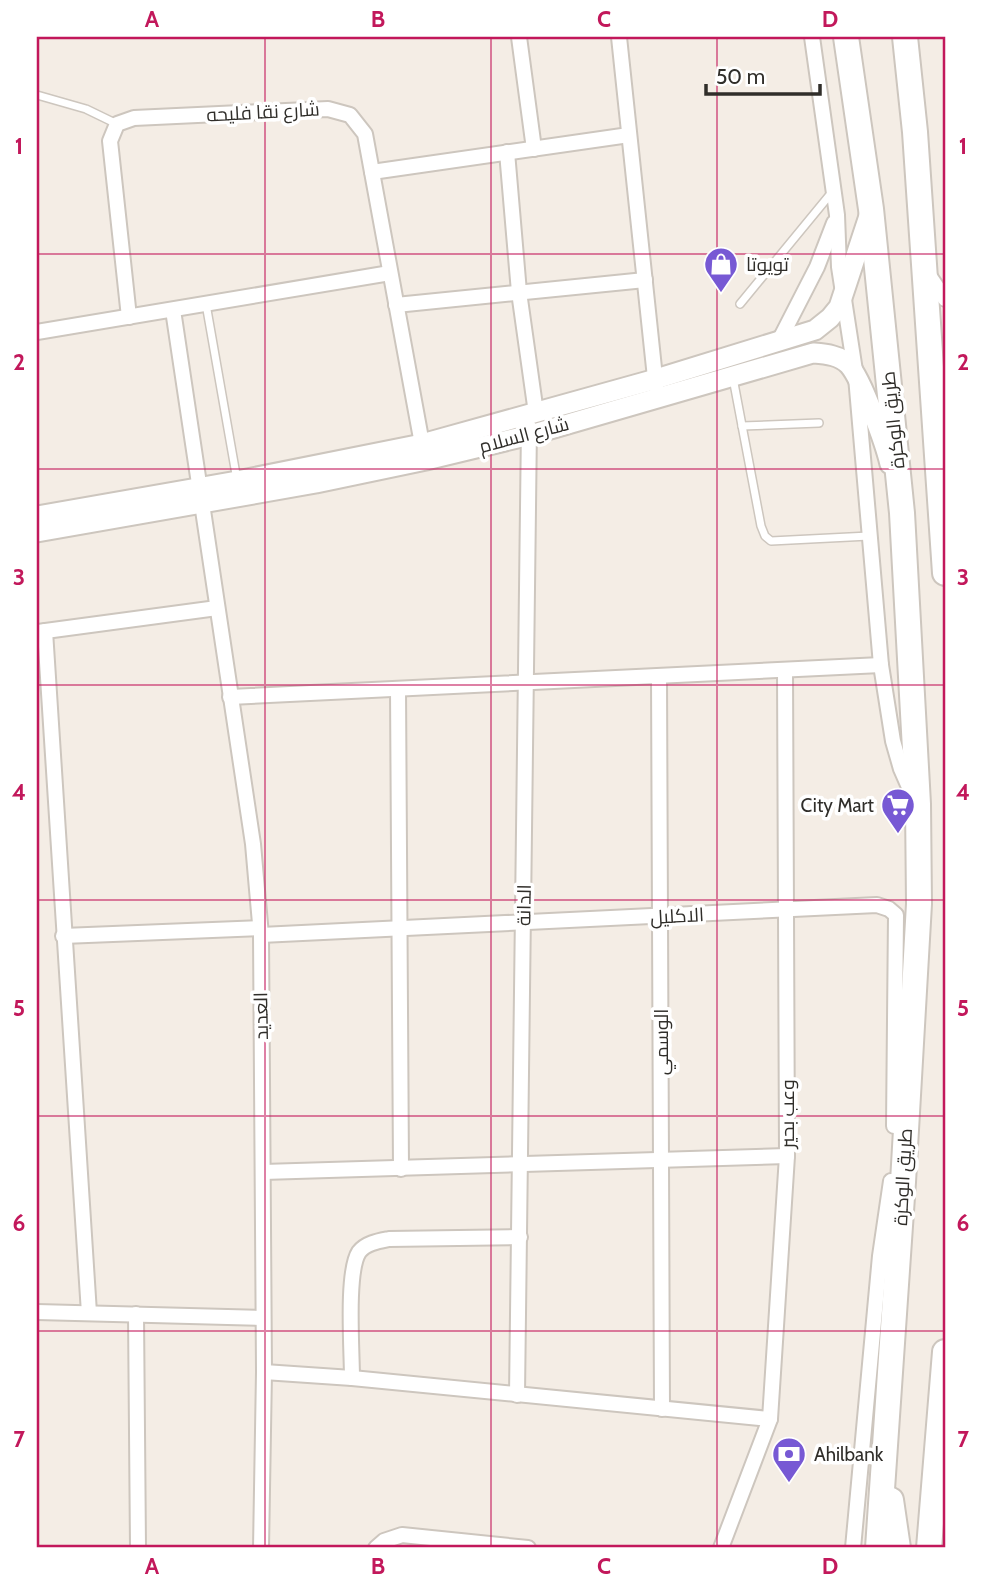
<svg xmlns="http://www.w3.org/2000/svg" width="982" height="1585" font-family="Cabin,Cairo,sans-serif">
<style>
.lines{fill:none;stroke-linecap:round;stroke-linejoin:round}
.lane-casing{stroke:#cdc6be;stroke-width:10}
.street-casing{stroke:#cdc6be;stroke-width:18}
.secondary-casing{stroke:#cdc6be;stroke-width:23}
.highway-casing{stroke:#cdc6be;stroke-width:28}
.lane{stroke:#fff;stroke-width:7}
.street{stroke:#fff;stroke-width:14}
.secondary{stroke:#fff;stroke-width:19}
.highway{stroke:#fff;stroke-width:24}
.grid{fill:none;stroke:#c2185b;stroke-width:2;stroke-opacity:0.55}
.labels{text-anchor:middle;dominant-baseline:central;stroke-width:7;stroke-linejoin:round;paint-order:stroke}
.street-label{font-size:19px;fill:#302e2a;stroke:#fff}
.poi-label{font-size:19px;fill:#302e2a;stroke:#fff;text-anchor:start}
.neatline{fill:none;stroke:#c2185b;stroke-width:2.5}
.grid-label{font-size:23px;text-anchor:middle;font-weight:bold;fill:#c2185b}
</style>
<rect width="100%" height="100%" fill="#f4ede5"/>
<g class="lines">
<g class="lane-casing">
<g id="lane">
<path d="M37,95L86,109L117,124"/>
<path d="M206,304L237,480"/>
<path d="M740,304L833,191"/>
<path d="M733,378L761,526L765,536L771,541L869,536"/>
<path d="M742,426L819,423"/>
</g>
</g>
<g class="street-casing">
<g id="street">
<path d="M519,37L534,149"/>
<path d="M619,37L656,387"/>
<path d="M812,37L837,215L839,267L856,377L881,665L893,741L901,769L912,794"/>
<path d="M507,152L519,292L536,413"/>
<path d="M372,172L629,135"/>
<path d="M928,274L945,299"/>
<path d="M396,305L645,280"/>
<path d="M173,310L253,844L261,935L264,1372L261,1548"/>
<path d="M129,317L110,141L117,124L134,118L328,109L350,115L365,134L422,444"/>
<path d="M37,332L390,273"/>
<path d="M778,343L817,267L834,223"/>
<path d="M45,631L89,1313"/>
<path d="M38,632L217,608"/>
<path d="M659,676L662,1409"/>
<path d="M398,689L401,1169"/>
<path d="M230,697L881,665"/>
<path d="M261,935L877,905L889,909L896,915L894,1126"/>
<path d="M63,936L260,928"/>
<path d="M263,1172L787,1156"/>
<path d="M37,1312L263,1318"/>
<path d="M136,1314L138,1548"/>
<path d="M264,1372L352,1378L770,1419"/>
<path d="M352,1378C352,1351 346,1272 359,1252C366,1243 379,1241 389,1239L520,1237"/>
<path d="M517,1395L529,427"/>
<path d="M376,1548L384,1541L402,1535L528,1548"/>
<path d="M721,1548L770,1419L787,1156L785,670"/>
<path d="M853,1548L880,1256L891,1181"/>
</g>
</g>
<g class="secondary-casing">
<g id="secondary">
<path d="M37,516L237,481L422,444L656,379L815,330L830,318L839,307L870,213"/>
<path d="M37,532L316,483L426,460L530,435L813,353C825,354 840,355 849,365C862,380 885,443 890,464"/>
</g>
</g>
<g class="highway-casing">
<g id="highway">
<path d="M846,37L871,209L902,513L918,804L919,904L903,1182L878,1548"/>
<path d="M905,37L915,132L945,573"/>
<path d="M891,1500L898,1548"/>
<path d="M929,1548L945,1352"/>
</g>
</g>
<use href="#lane" class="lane"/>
<use href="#street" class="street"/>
<use href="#secondary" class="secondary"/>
<use href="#highway" class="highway"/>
</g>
<path class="grid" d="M265,37V1548M491,37V1548M717,37V1548M37,254H945M37,469H945M37,685H945M37,900H945M37,1116H945M37,1331H945"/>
<defs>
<g id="shop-pin" transform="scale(1.75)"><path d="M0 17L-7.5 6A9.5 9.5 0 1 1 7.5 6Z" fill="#7759d4" stroke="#fff"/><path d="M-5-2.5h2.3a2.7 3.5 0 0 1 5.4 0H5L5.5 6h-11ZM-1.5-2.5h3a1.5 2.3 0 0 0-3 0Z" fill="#fff"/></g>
<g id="supermarket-pin" transform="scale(1.75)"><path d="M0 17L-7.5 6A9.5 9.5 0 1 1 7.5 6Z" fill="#7759d4" stroke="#fff"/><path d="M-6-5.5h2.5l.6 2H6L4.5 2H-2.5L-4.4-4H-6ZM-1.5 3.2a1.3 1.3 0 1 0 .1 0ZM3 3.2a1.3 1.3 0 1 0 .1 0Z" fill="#fff"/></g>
<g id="bank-pin" transform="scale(1.75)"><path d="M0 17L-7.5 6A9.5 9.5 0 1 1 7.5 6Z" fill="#7759d4" stroke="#fff"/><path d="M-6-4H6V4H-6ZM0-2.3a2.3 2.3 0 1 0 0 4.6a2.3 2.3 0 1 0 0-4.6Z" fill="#fff"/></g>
</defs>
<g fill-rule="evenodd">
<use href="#shop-pin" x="721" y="264"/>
<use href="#supermarket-pin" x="898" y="805"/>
<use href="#bank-pin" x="789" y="1454"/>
</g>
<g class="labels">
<g class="street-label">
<text transform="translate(263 112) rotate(-3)">شارع نقا فليحه</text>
<text transform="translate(893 420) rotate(-96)">طريق الوكرة</text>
<text transform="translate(524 435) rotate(-15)">شارع السلام</text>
<text transform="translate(524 905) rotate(-89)">الدانة</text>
<text transform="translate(677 916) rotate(-3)">الاكليل</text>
<text transform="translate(261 1016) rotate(-91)">العديد</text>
<text transform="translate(661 1042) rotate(-90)">الوسمي</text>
<text transform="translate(787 1114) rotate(-90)">وعب بحير</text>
<text transform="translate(903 1177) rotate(-87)">طريق الوكرة</text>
</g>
<g class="poi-label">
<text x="746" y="264">تويوتا</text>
<text x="874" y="805" text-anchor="end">City Mart</text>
<text x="814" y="1454">Ahilbank</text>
</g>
</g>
<rect width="982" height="1585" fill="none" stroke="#ffffff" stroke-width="77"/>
<path d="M706 84v10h114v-10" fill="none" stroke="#302e2a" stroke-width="3.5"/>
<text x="716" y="84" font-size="21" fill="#302e2a" stroke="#ffffff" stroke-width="5" paint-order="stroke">50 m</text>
<rect x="38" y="38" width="906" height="1508" class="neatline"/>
<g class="grid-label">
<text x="152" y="27">A</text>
<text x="378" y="27">B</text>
<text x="604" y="27">C</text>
<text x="830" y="27">D</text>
<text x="19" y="154">1</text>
<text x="963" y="154">1</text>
<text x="19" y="370">2</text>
<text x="963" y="370">2</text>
<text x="19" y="585">3</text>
<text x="963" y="585">3</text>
<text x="19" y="800">4</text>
<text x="963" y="800">4</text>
<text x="19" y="1016">5</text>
<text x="963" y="1016">5</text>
<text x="19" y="1231">6</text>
<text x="963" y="1231">6</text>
<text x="19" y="1447">7</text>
<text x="963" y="1447">7</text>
<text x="152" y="1574">A</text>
<text x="378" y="1574">B</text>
<text x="604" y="1574">C</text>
<text x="830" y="1574">D</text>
</g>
</svg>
